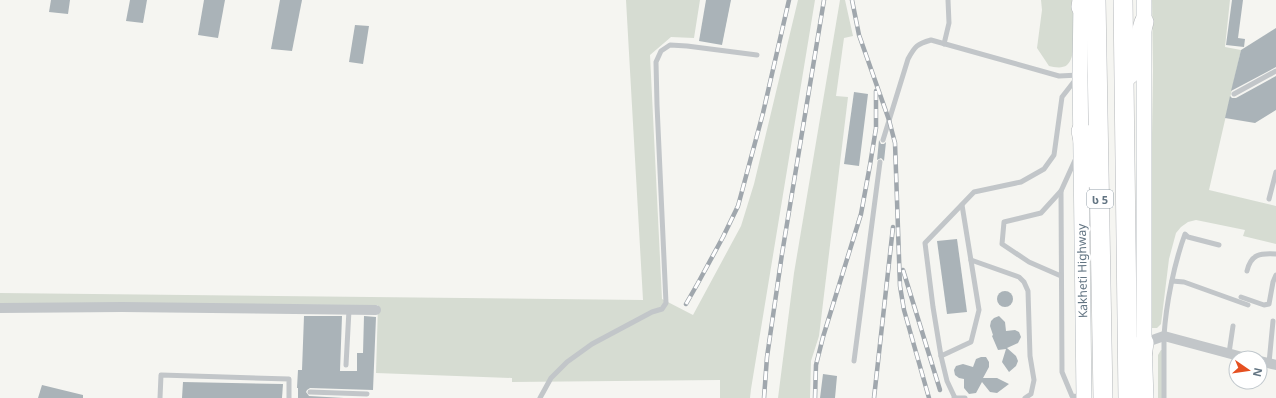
<svg xmlns="http://www.w3.org/2000/svg" width="1276" height="398" font-family="'Noto Sans','Noto Sans Georgian',sans-serif">
<style>
.green{fill:#d6dcd2}
.building{fill:#aab3b8}
.lines{fill:none;stroke-linecap:round;stroke-linejoin:round}
.secondary-casing{stroke:#b4babe;stroke-width:16}
.highway-casing{stroke:#b5b8bb;stroke-width:20}
.lane{stroke:#c2c6c9;stroke-width:5}
.street{stroke:#c2c6c9;stroke-width:10}
.secondary{stroke:#fff;stroke-width:15}
.highway{stroke:#fff;stroke-width:19}
.rail-casing{stroke:#a0a7ad;stroke-width:4.5}
.rail{stroke:#fff;stroke-width:3;stroke-dasharray:9;stroke-linecap:butt}
.labels{text-anchor:middle;dominant-baseline:central;stroke-width:4;stroke-linejoin:round;paint-order:stroke}
.shield{fill:#fff;stroke:#929ea8;stroke-width:1}
.shield-label{font-size:11px;font-weight:bold;fill:#637583}
.street-label{font-size:12px;fill:#637583;stroke:#fff}
</style>
<rect width="100%" height="100%" fill="#f5f5f1"/>
<g class="green">
<path d="M626,0H700L694,38L671,37L650,55L662,299L693,315L741,226L754,184L798,0H815L751,389L750,398H720V380L512,382V378L376,373L378,305L0,304V293L643,300Z"/>
<path d="M840,0H845L853,36L844,38L836,96L848,97L819,336L811,361L810,398H778L794,273Z"/>
<path d="M1041,0H1074C1074,13 1078,57 1067,65C1062,69 1054,67 1049,66L1037,48L1042,10Z"/>
<path d="M1152,0H1230L1225,47L1241,50L1209,190L1276,206V244L1243,236L1245,230L1196,220L1188,222L1181,227L1176,233L1169,259L1161,324L1157,328H1152L1149,324L1153,71Z"/>
<path d="M1161,350H1162L1164,398H1158V355Z"/>
</g>
<g class="building">
<path d="M51,0H70L68,14L49,12Z"/>
<path d="M130,0H147L143,23L126,21Z"/>
<path d="M204,0H225L218,38L198,35Z"/>
<path d="M280,0H302L292,51L271,49Z"/>
<path d="M706,0H731L722,45L699,41Z"/>
<path d="M1232,0H1243L1238,38L1245,39L1244,47L1226,45Z"/>
<path d="M355,25L369,26L363,64L349,62Z"/>
<path d="M1276,28V67L1231,91L1241,50Z"/>
<path d="M1276,76V110L1255,123L1225,118L1230,96L1232,98H1236Z"/>
<path d="M854,92L868,94L859,166L844,164Z"/>
<path d="M879,140L881,144H884L886,142L884,161L881,158L877,160Z"/>
<path d="M957,239L967,312L947,314L937,241Z"/>
<circle cx="1005" cy="299" r="8"/>
<path d="M304,316H342L340,371H357V353H363L364,316L376,317L373,390L310,388L307,390L306,392L309,396L344,398H298V388H297L298,370H302Z"/>
<path d="M999,316L1005,322L1006,331L1015,330L1019,332L1021,337L1018,343L1007,348L1016,356L1018,361L1016,366L1009,372L1002,362L1006,349L998,350L992,336L993,335L990,326L991,321L994,318Z"/>
<path d="M981,357H986L989,362V367L983,378H997L1009,384L997,393L990,392L982,382L976,393L969,394L964,388V379L959,378L955,375L954,370L956,366L963,364L973,367L976,359Z"/>
<path d="M823,374L837,376L835,398H820Z"/>
<path d="M183,382L283,384L282,398H182Z"/>
<path d="M42,385L83,395V398H38Z"/>
</g>
<g class="lines">
<g class="secondary-casing">
<g id="secondary">
<path d="M1081,0L1080,75L1084,398"/>
<path d="M1144,0V343L1146,398"/>
</g>
</g>
<g class="highway-casing">
<g id="highway">
<path d="M1096,0L1103,398"/>
<path d="M1123,0L1128,398"/>
<path d="M1081,7L1082,0"/>
<path d="M1129,75L1144,22"/>
<path d="M1081,131L1091,178"/>
<path d="M1137,389L1144,343"/>
</g>
</g>
<g class="lane">
<path d="M944,44L949,23L948,0"/>
<path d="M1234,94L1276,71"/>
<path d="M883,140L908,59C915,46 917,44 931,40L1059,76L1079,75"/>
<path d="M1076,158L1061,191L1062,372L1072,396L1083,397"/>
<path d="M1269,199L1276,172"/>
<path d="M971,260L1019,277L1024,282L1028,291L1030,356L1034,380L1031,394L1025,398"/>
<path d="M1247,271C1251,254 1260,253 1276,254"/>
<path d="M1061,276L1029,262L1002,244L1004,222L1041,213L1061,191"/>
<path d="M1172,281L1184,282L1248,305"/>
<path d="M1241,297L1264,305L1269,304L1273,282L1276,275"/>
<path d="M1229,353L1233,326"/>
<path d="M941,356L971,342L979,310L962,205"/>
<path d="M854,361L880,162"/>
<path d="M1269,363L1273,321"/>
<path d="M346,365L349,310"/>
<path d="M310,392L367,394"/>
<path d="M160,398L161,375L289,379V398"/>
<path d="M540,398L551,378L567,362L592,344L652,312L662,309L666,303L657,105L656,62L661,51L670,45L687,46L757,55"/>
<path d="M954,398H965"/>
<path d="M955,398L947,381L941,356L933,307L925,243L974,192L1021,182L1044,169L1054,155L1062,97L1076,79"/>
<path d="M1164,398C1164,377 1164,357 1164,336C1166,304 1174,264 1185,234L1188,237L1219,245"/>
</g>
<g class="street">
<path d="M0,308L122,307L376,310"/>
<path d="M1144,343L1164,336L1246,358"/>
<path d="M1260,361L1276,365"/>
</g>
<use href="#secondary" class="secondary"/>
<use href="#highway" class="highway"/>
<g class="rail-casing">
<g id="rail">
<path d="M852,0L859,35L889,120L895,143L900,286L904,310L929,398"/>
<path d="M903,270L940,390"/>
<path d="M686,304L698,283L723,237L738,206L763,113L789,0"/>
<path d="M764,398L767,357L782,254L824,0"/>
<path d="M815,398L816,365L823,337L861,214L870,165L876,128V91"/>
<path d="M874,398L893,227"/>
</g>
</g>
<use href="#rail" class="rail"/>
</g>
<g class="labels">
<rect class="shield" x="1087" y="190" width="26" height="18" rx="3"/>
<g class="shield-label">
<text x="1100" y="199">ს 5</text>
</g>
<g class="street-label">
<text transform="translate(1082 271) rotate(-91)">Kakheti Highway</text>
</g>
</g>
<g transform="translate(1248 370) rotate(103)"><circle r="19" fill="#ffffff" stroke="#c1c8cd"/>
<path d="M0-3L7 15L0 10L-7 15Z" fill="#e55021"/>
<text y="-6" font-size="11" font-weight="bold" text-anchor="middle" fill="#637583">N</text>
</g>
</svg>
